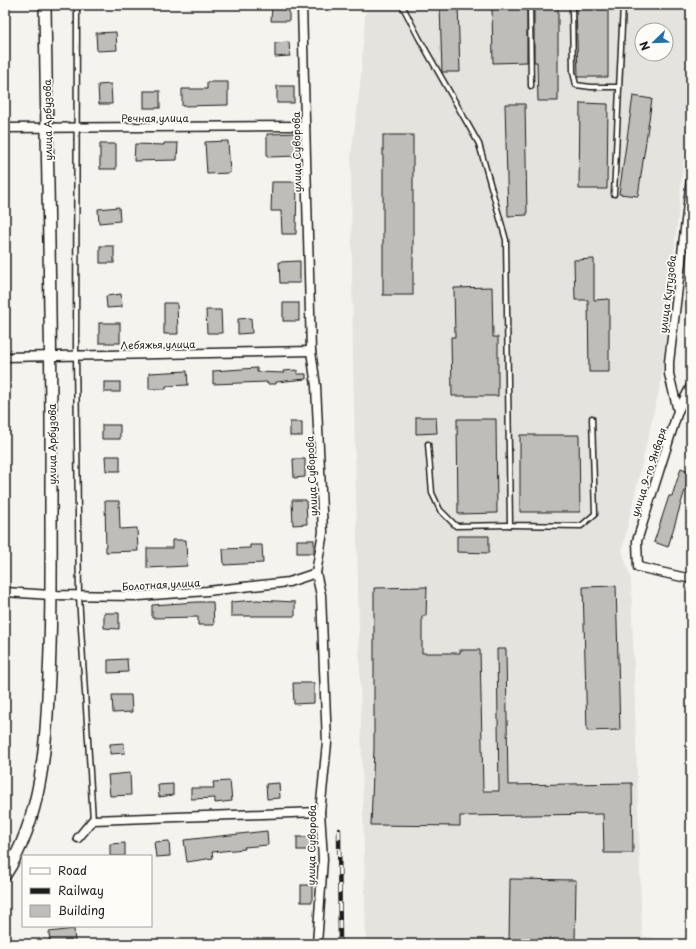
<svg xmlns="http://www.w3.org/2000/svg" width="696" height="949" font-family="'Playpen Sans',sans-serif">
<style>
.built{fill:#e4e3de;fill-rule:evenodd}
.building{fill:#bebdba;stroke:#1c1c1c}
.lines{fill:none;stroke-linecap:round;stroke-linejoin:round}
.service-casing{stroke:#1c1c1c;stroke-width:7}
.minor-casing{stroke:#1c1c1c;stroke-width:11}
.tertiary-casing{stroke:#1c1c1c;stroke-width:14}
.service{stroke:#fdfcf7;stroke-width:4}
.minor{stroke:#fdfcf7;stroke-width:8}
.tertiary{stroke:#fdfcf7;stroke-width:11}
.rail-casing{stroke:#1c1c1c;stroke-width:4.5}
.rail{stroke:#fdfcf7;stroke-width:3;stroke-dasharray:9;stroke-linecap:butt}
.labels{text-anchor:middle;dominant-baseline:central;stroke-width:3.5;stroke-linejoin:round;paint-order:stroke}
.street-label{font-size:10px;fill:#1c1c1c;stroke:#fdfcf7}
</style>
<rect width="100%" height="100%" fill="#f4f3ee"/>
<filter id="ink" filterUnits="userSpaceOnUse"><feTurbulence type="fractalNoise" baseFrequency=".025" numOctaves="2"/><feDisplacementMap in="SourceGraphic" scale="8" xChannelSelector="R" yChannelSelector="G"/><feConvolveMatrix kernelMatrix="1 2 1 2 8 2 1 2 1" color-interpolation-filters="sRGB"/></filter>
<g filter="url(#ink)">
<path class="built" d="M366,5H691V89L661,381L622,550L631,580L642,936L691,944H366L353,363L351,156L360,86ZM642,30H666V54H642Z"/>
<g class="building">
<path d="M440,5H458L460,72H442Z"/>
<path d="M492,5H527V62L493,63Z"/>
<path d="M534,5H558V101H538L537,62H534Z"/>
<path d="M576,5H608V77H578Z"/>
<path d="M272,6H289V21H271Z"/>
<path d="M116,32L117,50L97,51L96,33Z"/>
<path d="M289,42L290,56L275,57V43Z"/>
<path d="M207,82H228V105L182,106V89H207Z"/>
<path d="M111,84L112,104H99L98,85Z"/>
<rect x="277" y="86" width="17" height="17"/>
<rect x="144" y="91" width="16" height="17"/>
<path d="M633,96L652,99L638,196L619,194Z"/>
<path d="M580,103L608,104L607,189H579Z"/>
<path d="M505,104H525L527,215L508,216Z"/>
<path d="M299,133L300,156L267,157V134Z"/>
<rect x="383" y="135" width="30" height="160"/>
<path d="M228,141L230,173L207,174L205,142Z"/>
<path d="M164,143H178L177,160L134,161L135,144L164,145Z"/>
<rect x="100" y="144" width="16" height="25"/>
<path d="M272,182H297L296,234H282L281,211H271Z"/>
<path d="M119,207L120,221L99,223L98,209Z"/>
<rect x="100" y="246" width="14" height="17"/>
<path d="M594,259V300L609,299V372H589L588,300H575L574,260Z"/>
<path d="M300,261V283H280L279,262Z"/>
<path d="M492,287L493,337H498V396H452L451,337H455L454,288Z"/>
<path d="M121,294L122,307L107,308L106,296Z"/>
<path d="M164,303H177L178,334H164Z"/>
<rect x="283" y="303" width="16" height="18"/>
<path d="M206,310H221L222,333H207Z"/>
<path d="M251,318L252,333L238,334V319Z"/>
<rect x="99" y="323" width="21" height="20"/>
<path d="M257,368V372L284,373L283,371L297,370V374H306V379L276,382V384H267V382L213,384V371Z"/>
<path d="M187,371L188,385L166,386V389H149V373Z"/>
<rect x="104" y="382" width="16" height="10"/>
<path d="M416,417H436L437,433L416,434Z"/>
<path d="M457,419H496L497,513L458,514Z"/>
<rect x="290" y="422" width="12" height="14"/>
<rect x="102" y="425" width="18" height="14"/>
<path d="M520,435H579L580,512H520Z"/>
<path d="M105,456H120V471H106Z"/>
<path d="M293,459H305V477L294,478Z"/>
<path d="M681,468L691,472V492L685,490L668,547L654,542L669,496H672Z"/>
<path d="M292,500H306L307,524L293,525Z"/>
<path d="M105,501H119L120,529L137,528L138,551L106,552Z"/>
<path d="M457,536H489V553L457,552Z"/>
<path d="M172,540H186L187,566L147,568V548H172Z"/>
<rect x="297" y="540" width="17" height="13"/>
<path d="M250,545H262L263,563L224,565L223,549L250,548Z"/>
<path d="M616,586L620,730L587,731L583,587Z"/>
<path d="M427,587L426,616H422V653H460V650H480L483,791H499L497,649H506L508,785L632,783L633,853H604L603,814L460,816V826L371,825L374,748V588Z"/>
<path d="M257,600L295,602V616H231V602Z"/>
<path d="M197,602H213L214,625H198V617L152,618V605Z"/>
<path d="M104,613H119V629L104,628Z"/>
<path d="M127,659L128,672L108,673V660Z"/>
<path d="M293,683H314V703L294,704Z"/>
<path d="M112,695H131L132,712L113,713Z"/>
<path d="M124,743L125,753L110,754V744Z"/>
<path d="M130,773L131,795L110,796L108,775Z"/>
<path d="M230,781L232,801L215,803V798L191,799V788H214L213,782Z"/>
<path d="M279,783L280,798L267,799L266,784Z"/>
<path d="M173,784V795L159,797L158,785Z"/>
<path d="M267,831L268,845L244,847L245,849L212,852L213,858L187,862L184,840Z"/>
<rect x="297" y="837" width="14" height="13"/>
<path d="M169,841L170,856L156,857L154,842Z"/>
<path d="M125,843V856H110V844Z"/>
<path d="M510,879L576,880L575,944H509Z"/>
<rect x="301" y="885" width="11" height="17"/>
<path d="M74,929L75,944H50L49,932Z"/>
</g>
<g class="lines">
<g class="service-casing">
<g id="service">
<path d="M77,5L76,356L79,596L93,820"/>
<path d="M402,5L419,38L479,144L506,240L510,525L581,526L595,514L592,418"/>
<path d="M530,5L531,86"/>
<path d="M572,5L573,72L576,85L591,87H618"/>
<path d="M614,194L623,5"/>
<path d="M428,444L432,493L440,510L456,526L510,525"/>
</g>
</g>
<g class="minor-casing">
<g id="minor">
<path d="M302,5L311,351L316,386L323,532L316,573L321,595L327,743L320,812L323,859L317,944"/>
<path d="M5,128L305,126"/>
<path d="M5,357L311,351"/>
<path d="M691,386L678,411L637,541L638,567L691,579"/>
<path d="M678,411L669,374V362L691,179"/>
<path d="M5,592L51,595L139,596L207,591L289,582L316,573"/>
<path d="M78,838L93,820L320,812"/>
</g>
</g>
<g class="tertiary-casing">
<path id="tertiary" d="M5,875C43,816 46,743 49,675C52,613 51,552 51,490C52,328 47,167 45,5"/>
</g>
<use href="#service" class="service"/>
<use href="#minor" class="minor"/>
<use href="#tertiary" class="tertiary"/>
<g class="rail-casing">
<path id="rail" d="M339,830L340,944"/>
</g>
<use href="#rail" class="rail"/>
</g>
</g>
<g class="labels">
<g class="street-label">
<text x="155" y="117">Речная улица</text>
<text transform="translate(47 120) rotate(-91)">улица Арбузова</text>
<text transform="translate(296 152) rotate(-91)">улица Суворова</text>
<text transform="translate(667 294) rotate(-83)">улица Кутузова</text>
<text transform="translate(158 344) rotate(-1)">Лебяжья улица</text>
<text transform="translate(51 444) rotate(-90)">улица Арбузова</text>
<text transform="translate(648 472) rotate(-72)">улица 9-го Января</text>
<text transform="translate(311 476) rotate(-93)">улица Суворова</text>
<text transform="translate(161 584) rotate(-3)">Болотная улица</text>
<text transform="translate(311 845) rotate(-89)">улица Суворова</text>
</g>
</g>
<rect width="696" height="949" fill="none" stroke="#fdfcf7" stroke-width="20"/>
<rect x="10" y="10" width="676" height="929" fill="none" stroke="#1c1c1c" stroke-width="1.5" filter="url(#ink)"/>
<rect x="22" y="855" width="130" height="72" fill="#fdfcf7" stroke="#a3a29f"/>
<rect x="30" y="868" width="20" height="6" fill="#fdfcf7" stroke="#a3a29f"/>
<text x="58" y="875" font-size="12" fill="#1c1c1c">Road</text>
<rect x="30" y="888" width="20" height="6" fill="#1c1c1c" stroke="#a3a29f"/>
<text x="58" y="895" font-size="12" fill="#1c1c1c">Railway</text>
<rect x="30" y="905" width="20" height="12" fill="#bebdba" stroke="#a3a29f"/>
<text x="58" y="915" font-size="12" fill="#1c1c1c">Building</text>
<g transform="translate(654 42) rotate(247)"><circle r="19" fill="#fdfcf7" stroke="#a3a29f"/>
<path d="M0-3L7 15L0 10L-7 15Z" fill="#1f6fb2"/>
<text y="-6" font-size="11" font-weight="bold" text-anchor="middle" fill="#1c1c1c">N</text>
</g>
</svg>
